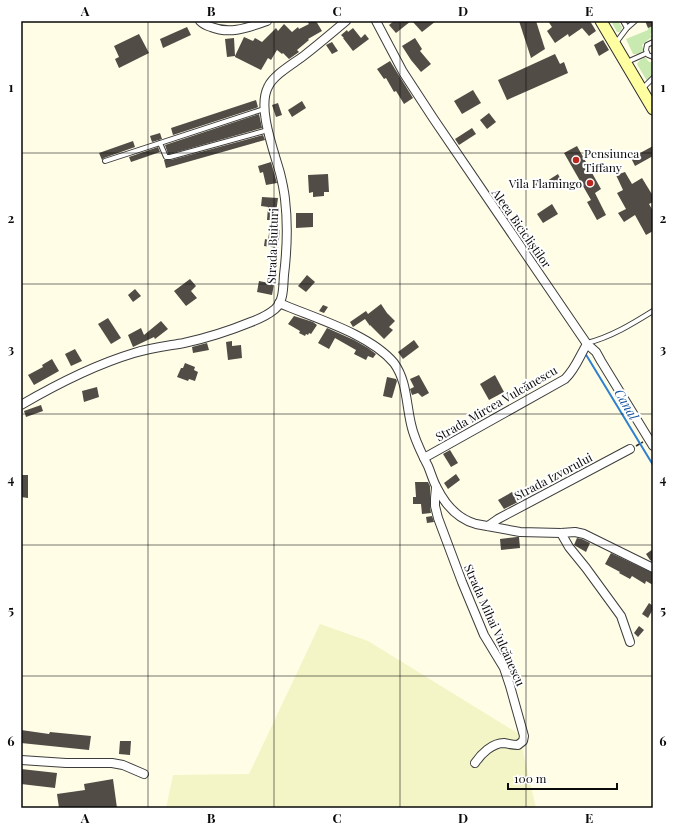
<svg xmlns="http://www.w3.org/2000/svg" width="674" height="829" font-family="'Playfair Display',serif">
<style>
.farmland{fill:#f4f5c7}
.green{fill:#c8e9b0}
.lines{fill:none;stroke-linecap:round;stroke-linejoin:round}
.stream{stroke:#2f80d0;stroke-width:2}
.building{fill:#524c46}
.service-casing{stroke:#3d3d3d;stroke-width:6}
.minor-casing{stroke:#3d3d3d;stroke-width:10}
.secondary-casing{stroke:#2c2c2c;stroke-width:13}
.path{stroke:#2c2c2c;stroke-width:1.5;stroke-dasharray:4 2;stroke-linecap:butt}
.service{stroke:#fff;stroke-width:4}
.minor{stroke:#fff;stroke-width:8}
.secondary{stroke:#fffea1;stroke-width:11}
.grid{fill:none;stroke:#0a0a0a;stroke-width:1;stroke-opacity:0.55}
.poi-dot{fill:#bc2820;stroke:#fff;stroke-width:1.5}
.labels{text-anchor:middle;dominant-baseline:central;stroke-width:4;stroke-linejoin:round;paint-order:stroke}
.poi-label{font-size:12px;fill:#0a0a0a;stroke:#fff;text-anchor:start}
.street-label{font-size:12px;fill:#0a0a0a;stroke:#fff}
.water-label{font-size:13px;font-style:italic;fill:#12529d;stroke:#fff}
.neatline{fill:none;stroke:#0a0a0a;stroke-width:1.5}
.grid-label{font-size:13px;text-anchor:middle;font-weight:bold;fill:#0a0a0a}
</style>
<rect width="100%" height="100%" fill="#fffde6"/>
<path class="farmland" d="M320,624L368,641L519,734L536,808H166L173,775L249,774Z"/>
<g class="green">
<path d="M611,21H618L622,27L621,31L619,32H617Z"/>
<path d="M653,26V33L650,34L652,37C648,39 646,42 642,45L643,48V51L638,54H633L626,39L648,30V28Z"/>
<path d="M645,57L649,62H653C653,71 655,75 647,81L637,64L640,60Z"/>
</g>
<g class="lines">
<path class="stream" d="M585,353L653,465"/>
</g>
<g class="building">
<path d="M307,21H316L322,31L308,39L309,40L297,50L299,52L289,59L283,53L282,54L277,50L271,60L268,58L261,70L235,57V56L227,57L225,39L234,38L235,56L244,37L253,41L255,38L262,42L276,28L278,31L284,24L292,32L298,27L299,29L309,24Z"/>
<path d="M394,21H411L396,33L389,25Z"/>
<path d="M412,21H436L422,32Z"/>
<path d="M519,21H536L545,49L531,58Z"/>
<path d="M548,21H590L596,31L589,36L582,28L569,37L568,34L555,43L547,31L552,27Z"/>
<path d="M645,21H653V26L648,28Z"/>
<path d="M187,27L191,35L163,48L160,39Z"/>
<path d="M353,28L361,38L365,34L369,39L353,51L343,38H344L341,35L347,30L348,32Z"/>
<path d="M139,34L149,53L119,68L115,59L119,57L114,46Z"/>
<path d="M415,38L422,49L420,51L431,64L421,72L411,60L402,46Z"/>
<path d="M603,40L609,50L599,56L594,45Z"/>
<path d="M332,42L338,51L332,54L326,45Z"/>
<path d="M555,54L560,64L564,62L568,73L507,100L498,80Z"/>
<path d="M390,61L413,98L404,104L396,91L394,92L386,78L384,79L377,69Z"/>
<path d="M473,90L481,103L462,114L454,101Z"/>
<path d="M256,100L258,107L256,108L173,135L171,128Z"/>
<path d="M302,101L306,108L292,117L288,110Z"/>
<path d="M278,103L282,115L276,117L272,105Z"/>
<path d="M489,113L496,122L487,129L480,120Z"/>
<path d="M259,114L262,128L170,154H168L165,145Z"/>
<path d="M472,128L476,134L459,145L455,139Z"/>
<path d="M160,133L162,139L152,142L150,136Z"/>
<path d="M263,135L265,140L166,168L164,160H171Z"/>
<path d="M133,141L135,147L104,158L102,160L99,153Z"/>
<path d="M577,146L601,189L595,193L606,215L597,220L587,202L591,200L564,153Z"/>
<path d="M653,146V156L635,166L631,158Z"/>
<path d="M158,147L160,152L131,162L129,157Z"/>
<path d="M271,162L277,183L266,185L263,172L260,173L258,166Z"/>
<path d="M625,172L632,184L642,178L653,196V202L649,204L653,211V231L646,235L635,215L624,222L618,213L626,209L617,193L623,190L616,175Z"/>
<path d="M328,174L329,192H324V196L313,197V192L309,193L308,175Z"/>
<path d="M558,174L562,182L548,190L544,183Z"/>
<path d="M262,197L278,198L276,213L280,214L278,230H280L278,248L264,246L265,239L268,240L271,220H267L268,207L261,206Z"/>
<path d="M552,204L558,214L543,223L537,214Z"/>
<path d="M296,213H313V227L296,228Z"/>
<path d="M307,275L315,282L306,292L298,286Z"/>
<path d="M190,279L196,286L191,291L197,298L186,306L174,291Z"/>
<path d="M259,281L274,284L272,295L257,292Z"/>
<path d="M135,289L141,296L133,302L128,295Z"/>
<path d="M381,304L387,313L395,321L389,327L393,330L384,339L370,325V326L365,319L353,327L350,322L366,311L368,314Z"/>
<path d="M323,305L328,307L324,313L319,311Z"/>
<path d="M294,316L313,322L317,325L311,334L309,333L308,335L306,334L305,336L299,333L300,331L288,324Z"/>
<path d="M108,318L121,338L111,344L98,324Z"/>
<path d="M161,321L168,329L155,339L154,337L133,347L128,335L141,328L144,335Z"/>
<path d="M327,328L354,340L368,348L376,354L373,358L368,356L366,360L354,354L356,350L335,338L329,349L318,343Z"/>
<path d="M414,340L419,347L403,359L398,352Z"/>
<path d="M232,341V346L241,345L242,358L228,360L226,342Z"/>
<path d="M207,343L209,350L193,353L192,347Z"/>
<path d="M75,349L82,361L71,366L65,354Z"/>
<path d="M52,359L59,371L34,385L28,375L43,367L42,365Z"/>
<path d="M185,363L195,367L194,370L198,372L195,381L189,379L188,381L177,377L181,368H183Z"/>
<path d="M419,375L429,393L422,397L418,393L412,395L410,389L414,387L410,379Z"/>
<path d="M495,375L504,392L489,400L480,384Z"/>
<path d="M387,377L396,379L397,381L392,398L383,396Z"/>
<path d="M97,387L99,397L84,402L82,391Z"/>
<path d="M41,405L43,411L26,417L24,411Z"/>
<path d="M450,450L458,463L451,467L443,454Z"/>
<path d="M456,474L460,480L448,489L444,483Z"/>
<path d="M21,475H28V498L21,497Z"/>
<path d="M415,482H428L430,486V506L431,513L422,514L421,504H413V497H416Z"/>
<path d="M512,492L518,502L504,509L498,500Z"/>
<path d="M432,516L434,522L427,523L426,517Z"/>
<path d="M517,537H519L520,548L501,550L500,539Z"/>
<path d="M577,538L582,539L590,543L586,552L574,545Z"/>
<path d="M653,549V562L650,560L646,554Z"/>
<path d="M611,553L653,573V585L646,581L645,584L632,576L630,579L619,573L620,572L605,564Z"/>
<path d="M649,603L653,606V609L648,618L642,614Z"/>
<path d="M639,626L644,630L638,637L634,633Z"/>
<path d="M21,730L49,734L50,732L91,736L89,750L21,743Z"/>
<path d="M120,741H131L130,755L119,754Z"/>
<path d="M21,769L57,773L55,788L21,784Z"/>
<path d="M113,779L117,808H59L57,794L85,790L84,784Z"/>
</g>
<g class="lines">
<g class="service-casing">
<g id="service">
<path d="M623,21L627,28"/>
<path d="M653,42L647,45L646,50L648,55L653,57"/>
<path d="M615,44L627,28L635,21"/>
<path d="M627,62L647,53"/>
<path d="M642,89L653,78"/>
<path d="M160,143L166,157H170L268,130"/>
<path d="M105,161L264,109"/>
<path d="M587,343C611,337 632,324 653,311"/>
</g>
</g>
<g class="minor-casing">
<g id="minor">
<path d="M200,21C203,24 207,26 211,27C231,35 249,27 267,21"/>
<path d="M376,21L403,72L433,118L587,344L596,352L601,361L653,446"/>
<path d="M279,303C314,318 370,334 394,363C407,381 406,403 411,424C414,439 421,452 428,466C431,473 433,481 437,488C445,504 458,519 476,524L520,532L561,533L575,532L584,534L653,568"/>
<path d="M21,405C57,384 94,365 134,353C150,348 167,346 184,343C207,338 229,331 251,322C259,319 268,315 275,309C284,301 283,287 284,275C287,250 288,224 285,199C284,190 282,181 280,173C274,151 257,108 268,87C274,74 295,63 306,54C320,43 333,32 346,21"/>
<path d="M424,458L565,379C576,368 579,357 587,344"/>
<path d="M436,487L435,498V506L438,518L462,582L484,635L504,668L510,686L524,736L523,741L518,745C513,745 509,744 504,743C492,743 481,754 475,763"/>
<path d="M488,526L498,519L630,449"/>
<path d="M561,533L569,547L586,568L621,616L630,642"/>
<path d="M21,760L66,763H112L123,765L144,774"/>
</g>
</g>
<g class="secondary-casing">
<path id="secondary" d="M601,21L653,109"/>
</g>
<path class="path" d="M636,446L643,442"/>
<use href="#service" class="service"/>
<use href="#minor" class="minor"/>
<use href="#secondary" class="secondary"/>
</g>
<path class="grid" d="M148,21V808M274,21V808M400,21V808M526,21V808M21,153H653M21,284H653M21,414H653M21,545H653M21,676H653"/>
<g class="poi-dot">
<circle cx="576" cy="160" r="4"/>
<circle cx="590" cy="183" r="4"/>
</g>
<g class="labels">
<g class="poi-label">
<text x="584" y="153">Pensiunea<tspan x="584" dy="14">Tiffany</tspan></text>
<text x="582" y="183" text-anchor="end">Vila Flamingo</text>
</g>
<g class="street-label">
<text transform="translate(522 228) rotate(55)">Aleea Bicicliștilor</text>
<text transform="translate(272 246) rotate(-88)">Strada Buituri</text>
<text transform="translate(496 403) rotate(-30)">Strada Mircea Vulcănescu</text>
<text transform="translate(553 476) rotate(-28)">Strada Izvorului</text>
<text transform="translate(495 625) rotate(66)">Strada Mihai Vulcănescu</text>
</g>
<g class="water-label">
<text transform="translate(627 404) rotate(59)">Canal</text>
</g>
</g>
<rect width="674" height="829" fill="none" stroke="#ffffff" stroke-width="44"/>
<path d="M508 783v6h109v-6" fill="none" stroke="#0a0a0a" stroke-width="2"/>
<text x="514" y="783" font-size="12" fill="#0a0a0a" stroke="#ffffff" stroke-width="3" paint-order="stroke">100 m</text>
<rect x="22" y="22" width="630" height="785" class="neatline"/>
<g class="grid-label">
<text x="85" y="16">A</text>
<text x="211" y="16">B</text>
<text x="337" y="16">C</text>
<text x="463" y="16">D</text>
<text x="589" y="16">E</text>
<text x="11" y="92">1</text>
<text x="663" y="92">1</text>
<text x="11" y="223">2</text>
<text x="663" y="223">2</text>
<text x="11" y="354">3</text>
<text x="663" y="354">3</text>
<text x="11" y="484">4</text>
<text x="663" y="484">4</text>
<text x="11" y="615">5</text>
<text x="663" y="615">5</text>
<text x="11" y="746">6</text>
<text x="663" y="746">6</text>
<text x="85" y="823">A</text>
<text x="211" y="823">B</text>
<text x="337" y="823">C</text>
<text x="463" y="823">D</text>
<text x="589" y="823">E</text>
</g>
</svg>
